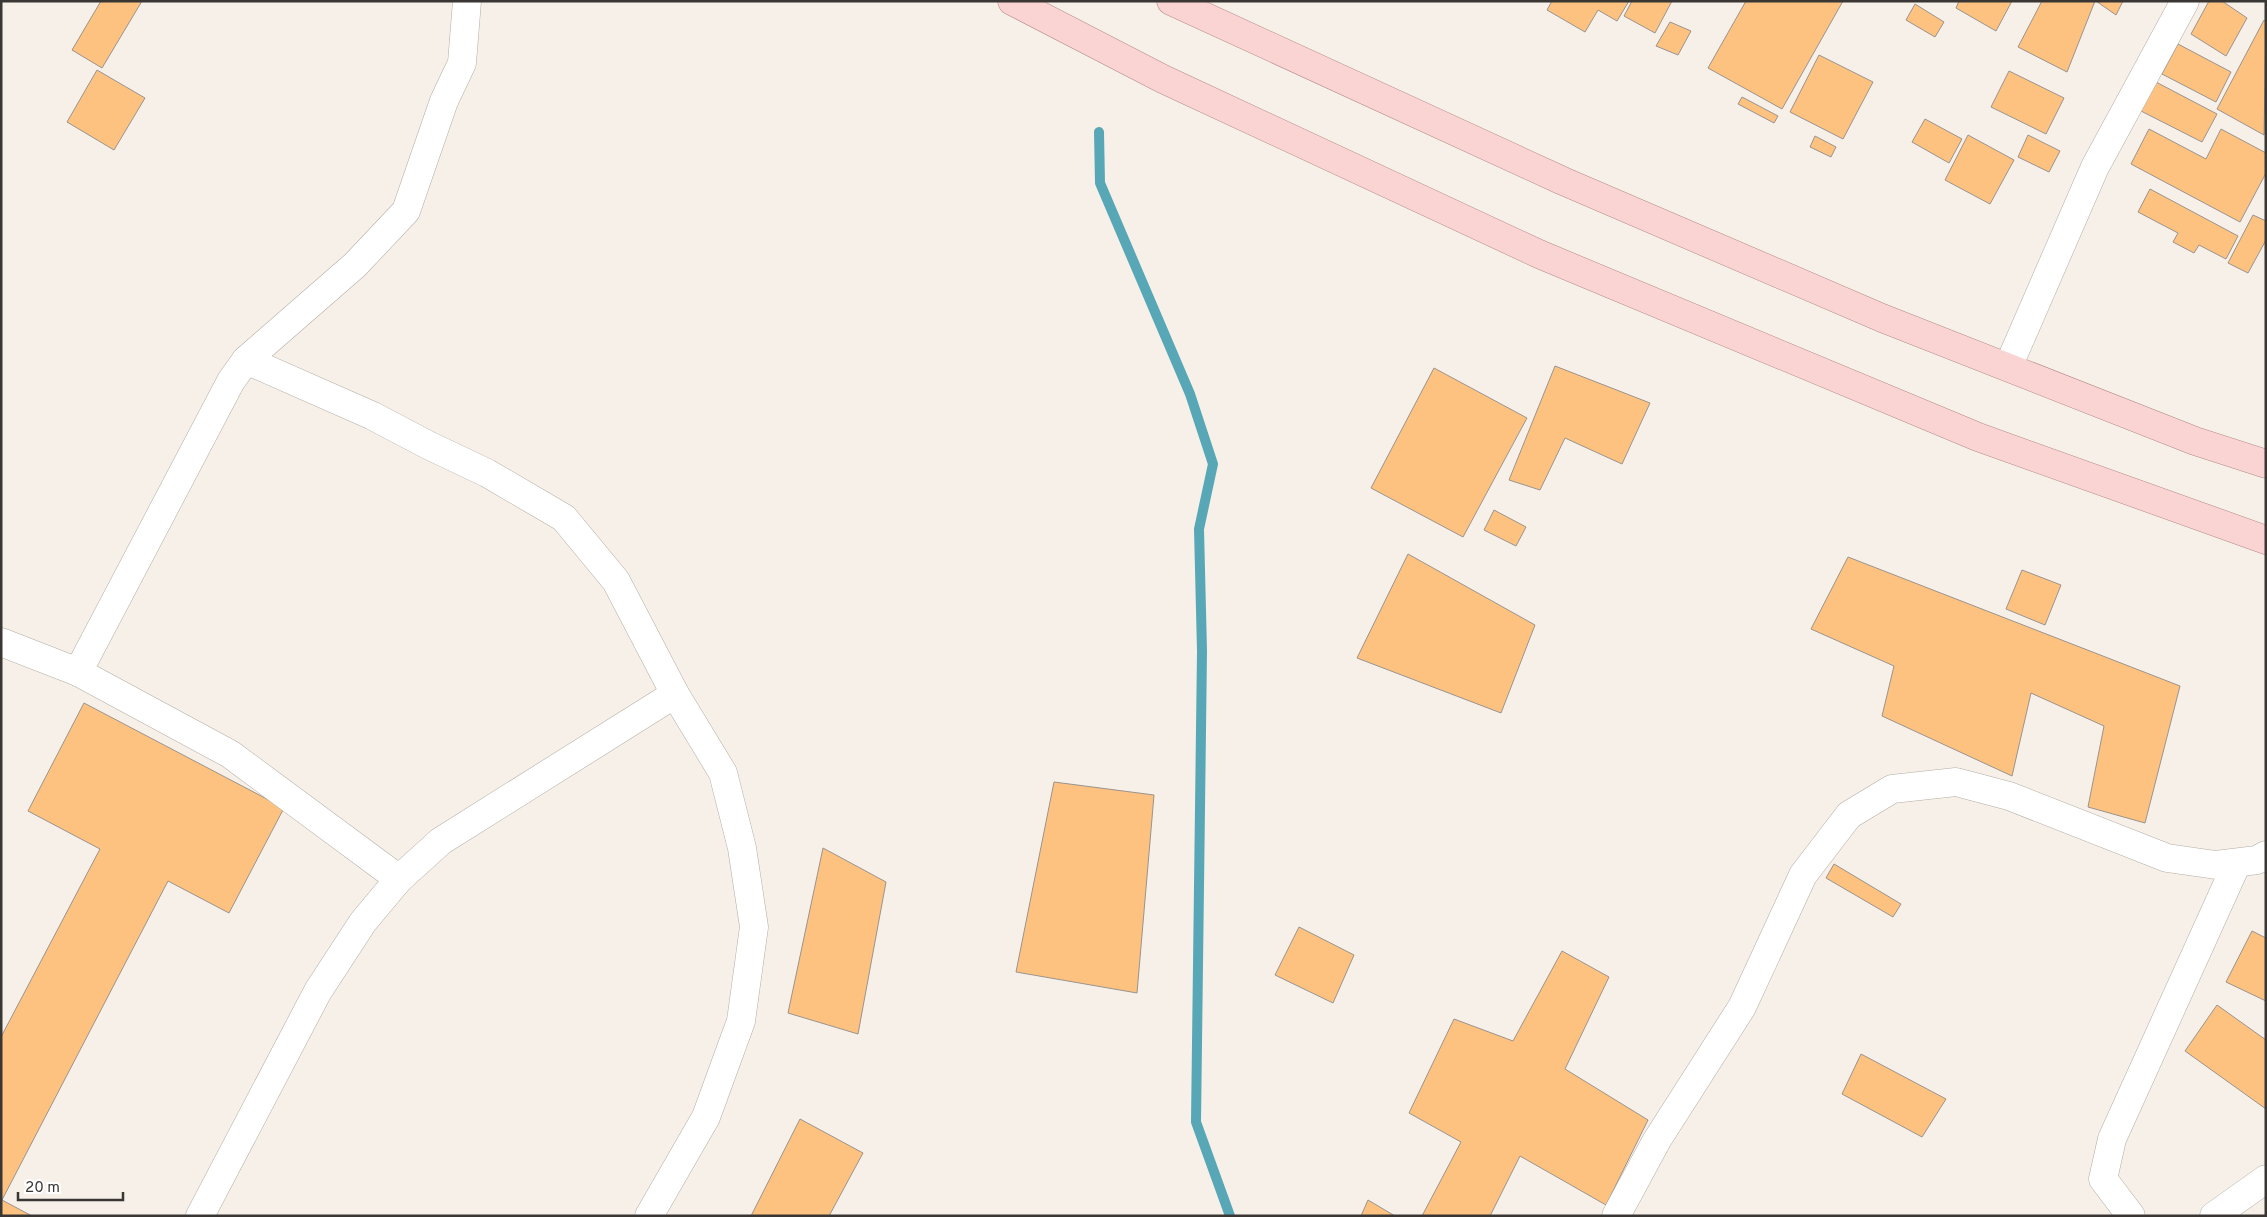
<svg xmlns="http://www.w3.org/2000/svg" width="2267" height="1217" font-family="Overpass,sans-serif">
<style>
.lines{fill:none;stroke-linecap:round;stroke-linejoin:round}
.stream{stroke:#58a7b6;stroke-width:10}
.building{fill:#fec280;stroke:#9a938d}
.minor-casing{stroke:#b3ada6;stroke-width:29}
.primary-casing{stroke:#b38a88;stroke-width:29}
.minor{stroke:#fff;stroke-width:28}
.primary{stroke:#f9d4d3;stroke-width:28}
</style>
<rect width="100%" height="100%" fill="#f7f0e8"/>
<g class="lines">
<path class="stream" d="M1099,132L1100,183L1190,394L1213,464L1199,529L1202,651L1196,1122L1230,1216"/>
</g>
<g class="building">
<path d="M101,1H142L102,68L72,50Z"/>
<path d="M1552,1H1629L1617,21L1598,10L1585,32L1547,10Z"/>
<path d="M1632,1H1672L1655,33L1624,16Z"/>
<path d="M1746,1H1843L1782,109L1708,68Z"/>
<path d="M1959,1H2012L1996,31L1956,8Z"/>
<path d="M2042,1H2095L2067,72L2018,47Z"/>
<path d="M2096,1H2123L2116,15Z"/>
<path d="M2209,1H2222L2247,18L2226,56L2191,34Z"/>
<path d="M1915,4L1944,22L1935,37L1906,20Z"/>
<path d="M2264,20L2266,22L2264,135L2217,109Z"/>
<path d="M1670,22L1691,31L1678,55L1656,46Z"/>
<path d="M2178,44L2231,72L2216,102L2162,74Z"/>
<path d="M1819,55L1873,82L1843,139L1790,112Z"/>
<path d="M97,70L145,98L114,150L67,122Z"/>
<path d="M2009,71L2064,98L2046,134L1991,107Z"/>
<path d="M2154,81L2217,114L2202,142L2139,110Z"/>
<path d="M1742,97L1778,116L1774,123L1738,104Z"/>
<path d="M1925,119L1962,139L1949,163L1912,142Z"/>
<path d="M2149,129L2206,159L2221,129L2266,153V173L2240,222L2131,164Z"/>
<path d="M1968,135L2014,160L1990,204L1945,180Z"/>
<path d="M2028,135L2060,151L2049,172L2018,157Z"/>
<path d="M1815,136L1836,147L1831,157L1810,147Z"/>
<path d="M2150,189L2238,236L2226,259L2199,245L2194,253L2173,242L2178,233L2138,212Z"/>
<path d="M2253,215L2266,221V240L2248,273L2228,263Z"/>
<path d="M1555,366L1650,403L1622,464L1565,438L1540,490L1509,480Z"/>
<path d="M1434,368L1527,418L1463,537L1371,488Z"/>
<path d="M1494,510L1526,527L1516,546L1484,530Z"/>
<path d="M1408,554L1535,625L1501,713L1357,658Z"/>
<path d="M1848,557L2180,686L2145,823L2088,807L2104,726L2031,693L2012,776L1882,716L1894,666L1811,629Z"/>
<path d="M2022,570L2061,585L2045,625L2006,609Z"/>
<path d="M84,703L284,808L229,913L168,881L2,1200L32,1216H1V1037L100,849L28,811Z"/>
<path d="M1054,782L1154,795L1137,993L1016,972Z"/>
<path d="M823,848L886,882L858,1034L788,1013Z"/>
<path d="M1834,864L1901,904L1893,917L1826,878Z"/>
<path d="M1299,927L1354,955L1333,1003L1275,975Z"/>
<path d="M2252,931L2266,938V1001L2226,982Z"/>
<path d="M1562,951L1609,977L1565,1069L1648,1120L1606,1205L1520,1156L1490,1216H1422L1461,1142L1409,1113L1454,1019L1513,1041Z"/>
<path d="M2217,1005L2266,1040V1109L2185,1051Z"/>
<path d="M1861,1054L1946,1099L1922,1137L1842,1094Z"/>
<path d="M800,1119L863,1153L829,1216H751Z"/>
<path d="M1368,1200L1395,1216H1361Z"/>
</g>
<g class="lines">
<g class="minor-casing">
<g id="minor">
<path d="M246,360L355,265L406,211L444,101L462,63L467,1"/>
<path d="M2008,367L2095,167L2185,1"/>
<path d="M1,642L78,672"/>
<path d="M399,879L230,754L78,672L231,381L246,360L373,416L428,445L487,473L564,518L616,581L675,694L723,773L742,848L754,927L741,1021L706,1117L649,1216"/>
<path d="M200,1216L318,991L363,922L399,879L441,841L675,694"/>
<path d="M1616,1216L1657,1140L1742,1007L1803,875L1849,815L1892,789L1956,782L2009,796L2167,858L2216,865L2257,860L2266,855"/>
<path d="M2131,1216L2103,1179L2112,1139L2237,863"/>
<path d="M2214,1216L2266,1179"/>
</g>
</g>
<g class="primary-casing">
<g id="primary">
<path d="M1012,1L1163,79L1539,254L1978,437L2266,540"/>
<path d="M1171,1L1563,181L1882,318L2195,441L2266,464"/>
</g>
</g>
<use href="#minor" class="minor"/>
<use href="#primary" class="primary"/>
</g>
<rect width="2267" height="1217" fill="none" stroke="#393634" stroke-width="5"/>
<path d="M18 1192v8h105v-8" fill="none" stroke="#393634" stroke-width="2.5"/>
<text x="25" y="1192" font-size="15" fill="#393634" stroke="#ffffff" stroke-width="4" paint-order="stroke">20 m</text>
</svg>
